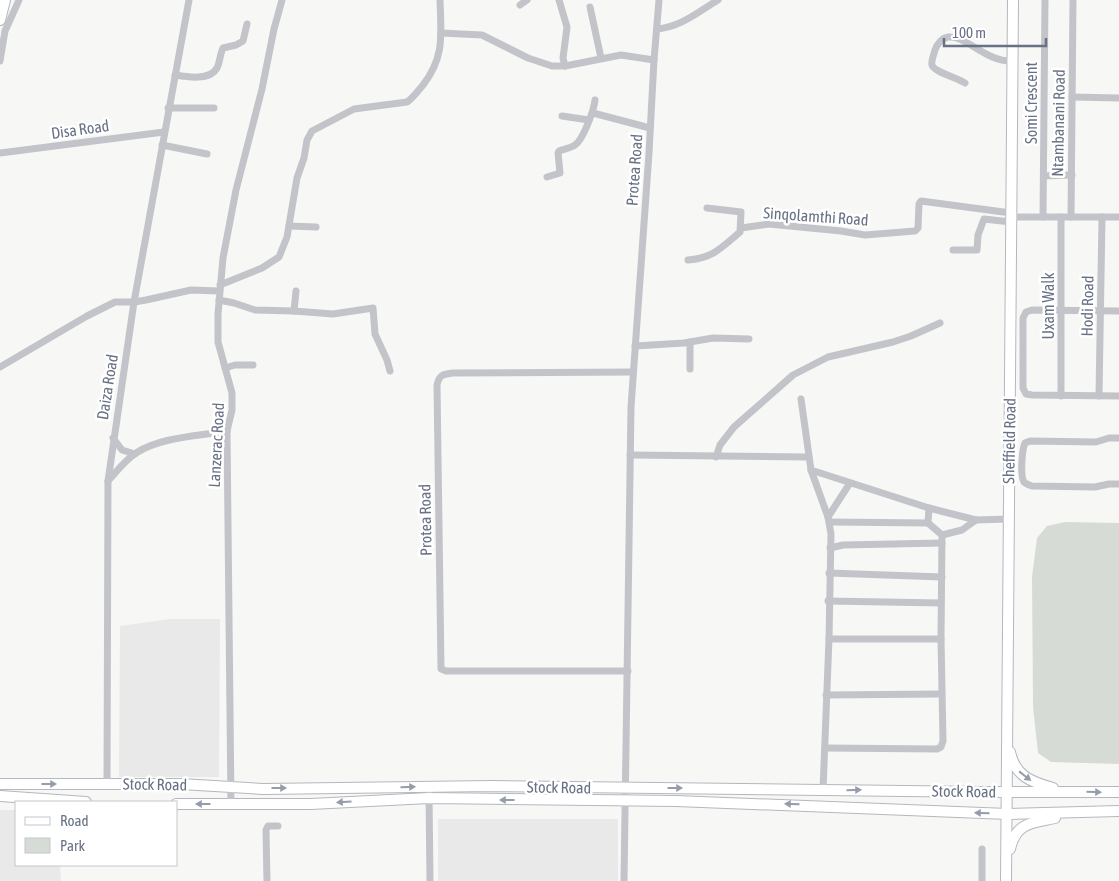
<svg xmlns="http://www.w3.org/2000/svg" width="1119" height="881" font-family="'Asap Condensed',sans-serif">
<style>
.built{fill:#e8e9e8}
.green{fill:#d6dcd5}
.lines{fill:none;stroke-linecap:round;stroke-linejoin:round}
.secondary-casing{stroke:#b4b7be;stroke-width:12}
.street{stroke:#c2c4c9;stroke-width:7}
.secondary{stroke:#fff;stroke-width:10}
.oneway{fill:#959caa}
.labels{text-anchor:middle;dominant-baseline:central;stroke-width:5;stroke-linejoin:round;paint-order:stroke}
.street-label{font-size:16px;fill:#687185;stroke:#fff}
</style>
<rect width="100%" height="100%" fill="#f7f8f5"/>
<g class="built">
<path d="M170,619H220L219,777H119L120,626Z"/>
<path d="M0,810H16V865H60L61,881H0Z"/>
<rect x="438" y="819" width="180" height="62"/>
</g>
<path class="green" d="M1065,522L1119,523V764L1051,762L1038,753L1033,707L1032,577L1037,538L1047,526Z"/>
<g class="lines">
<g class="secondary-casing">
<g id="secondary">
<path d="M0,20L5,0"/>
<path d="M1010,752C1015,776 1031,782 1053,788"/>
<path d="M0,784H181L263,789L492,786L986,792H1119"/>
<path d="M0,796L86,802"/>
<path d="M176,804H311L429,798L676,801L1008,814L1119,811"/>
<path d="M1010,849C1016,822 1032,823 1055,818"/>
<path d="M1006,881L1013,0"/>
</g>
</g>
<g class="street">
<path d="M559,0L567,27L563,58L565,66"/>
<path d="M520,5L527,0"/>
<path d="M590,7L601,58"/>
<path d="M657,29C681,27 698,12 718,0"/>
<path d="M441,33L482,35L528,58L552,66H565L621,55L654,60"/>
<path d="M0,61L5,31L19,0"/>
<path d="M175,75C187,77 210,81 217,68C220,62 220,54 223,48L236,45L243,41L247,24"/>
<path d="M965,83C958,78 934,72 932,65C931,61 934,54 935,50C937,44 942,38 948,37C966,35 987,63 1013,61"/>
<path d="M1072,97L1119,98"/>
<path d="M168,108H214"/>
<path d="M593,113L650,128"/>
<path d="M562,116L589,120"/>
<path d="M162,145L207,154"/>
<path d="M0,153L164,132"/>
<path d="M1044,176L1072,175"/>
<path d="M547,177L560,173L558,153L559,151C564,149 571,148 575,145C583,140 594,110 595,100"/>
<path d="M1011,217H1119"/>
<path d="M1043,217L1045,0"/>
<path d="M1071,217L1073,0"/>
<path d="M289,226L316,227"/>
<path d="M741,228L769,224L841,231L865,235L915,231L918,228L919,204L921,201L1011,213"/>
<path d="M953,250H977L978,235L984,219L1011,222"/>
<path d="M688,260C713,258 721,248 740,232L741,212L707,208"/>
<path d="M220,285L262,268L279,257L287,237L297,178L304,158L307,140L312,131L354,109L407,102C413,98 418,91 423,85C445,57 441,34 440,0"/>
<path d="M219,300L234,303L255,310L294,311L333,314L373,308L375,334L387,360L390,371"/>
<path d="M294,311L296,291"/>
<path d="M1119,311L1032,310L1026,312L1023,318V388L1026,394L1032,395L1119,396"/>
<path d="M690,342V369"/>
<path d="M635,346L684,343L713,338L749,339"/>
<path d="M0,367L87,316L115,302H134L146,300L191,290L219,291"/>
<path d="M225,368L235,365H253"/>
<path d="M1061,396V217"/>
<path d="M1099,396L1102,217"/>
<path d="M801,399L811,470L828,517L831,534L829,639L823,790"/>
<path d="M113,438L122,450L135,454"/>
<path d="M1119,438H1109L1096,442L1030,441L1025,443C1022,449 1020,476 1024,482C1026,484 1029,485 1032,486L1095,487L1109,484H1119"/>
<path d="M630,455L808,457"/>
<path d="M716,457L720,445L734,427L793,375L828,357L893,342L911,336L940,323"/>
<path d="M811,470L929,508L976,520L1009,519"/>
<path d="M108,481C117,471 125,460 136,453C160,437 199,436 227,431"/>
<path d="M828,517L850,483"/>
<path d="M928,523L929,508"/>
<path d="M942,535L962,530L976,520"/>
<path d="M830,548L843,545L942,543"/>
<path d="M829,573L942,577"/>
<path d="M828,601L941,603"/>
<path d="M829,639H941"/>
<path d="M628,671H446L441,669L437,385C439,375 443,374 453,373L633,372"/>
<path d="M826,695L941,694"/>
<path d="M825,748L937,749L941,747L943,741L941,639L942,535L928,523L830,522"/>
<path d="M107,784L108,481L134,302L189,0"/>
<path d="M429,794L430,881"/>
<path d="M231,805L227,431L232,410V393L218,342V314L223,258L236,190L262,89L274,29L282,0"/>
<path d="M982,849V881"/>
<path d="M267,881L266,830L268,826H278"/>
<path d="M624,881L631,407L649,153L654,60L659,0"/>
</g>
<use href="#secondary" class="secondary"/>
</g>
<defs><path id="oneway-solid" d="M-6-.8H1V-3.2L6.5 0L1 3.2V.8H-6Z" transform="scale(1.25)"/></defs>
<g class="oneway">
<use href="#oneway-solid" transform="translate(1025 776) rotate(38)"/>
<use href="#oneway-solid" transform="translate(49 784)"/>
<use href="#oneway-solid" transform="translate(408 787) rotate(-1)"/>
<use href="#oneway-solid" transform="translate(279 788)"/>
<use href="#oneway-solid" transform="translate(675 788)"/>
<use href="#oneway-solid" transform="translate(854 790) rotate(-1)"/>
<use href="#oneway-solid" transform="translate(1094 792) rotate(1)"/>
<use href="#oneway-solid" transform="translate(507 800) rotate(-180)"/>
<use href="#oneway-solid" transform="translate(344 802) rotate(177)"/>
<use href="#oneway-solid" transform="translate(203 804) rotate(180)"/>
<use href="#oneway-solid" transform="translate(792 804) rotate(-178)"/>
<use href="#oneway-solid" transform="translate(982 813) rotate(-179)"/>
</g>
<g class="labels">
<g class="street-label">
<text transform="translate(1031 103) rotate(-90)">Somi Crescent</text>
<text transform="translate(1058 123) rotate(-89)">Ntambanani Road</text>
<text transform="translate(80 129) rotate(-8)">Disa Road</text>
<text transform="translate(634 170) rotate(-86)">Protea Road</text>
<text transform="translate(816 216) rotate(4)">Sinqolamthi Road</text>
<text transform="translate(1048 306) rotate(-90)">Uxam Walk</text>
<text transform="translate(1087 306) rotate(-89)">Hodi Road</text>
<text transform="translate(107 387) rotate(-81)">Daiza Road</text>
<text transform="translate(1009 441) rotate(-89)">Sheffield Road</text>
<text transform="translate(216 445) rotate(-87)">Lanzerac Road</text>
<text transform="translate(425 520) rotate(-91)">Protea Road</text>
<text transform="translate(155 784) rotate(1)">Stock Road</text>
<text transform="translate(559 787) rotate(1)">Stock Road</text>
<text transform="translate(964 791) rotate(1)">Stock Road</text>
</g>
</g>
<rect x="15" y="801" width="162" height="65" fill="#ffffff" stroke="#c3c6ce"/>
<rect x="25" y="817" width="25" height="8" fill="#ffffff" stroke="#c3c6ce"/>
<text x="60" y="826" font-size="15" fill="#687185">Road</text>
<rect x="25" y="838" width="25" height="15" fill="#d6dcd5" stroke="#c3c6ce"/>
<text x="60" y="851" font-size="15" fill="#687185">Park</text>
<path d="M944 38v8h102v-8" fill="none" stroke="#687185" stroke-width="2.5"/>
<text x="952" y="38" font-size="15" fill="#687185" stroke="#ffffff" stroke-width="4" paint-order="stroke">100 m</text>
</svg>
